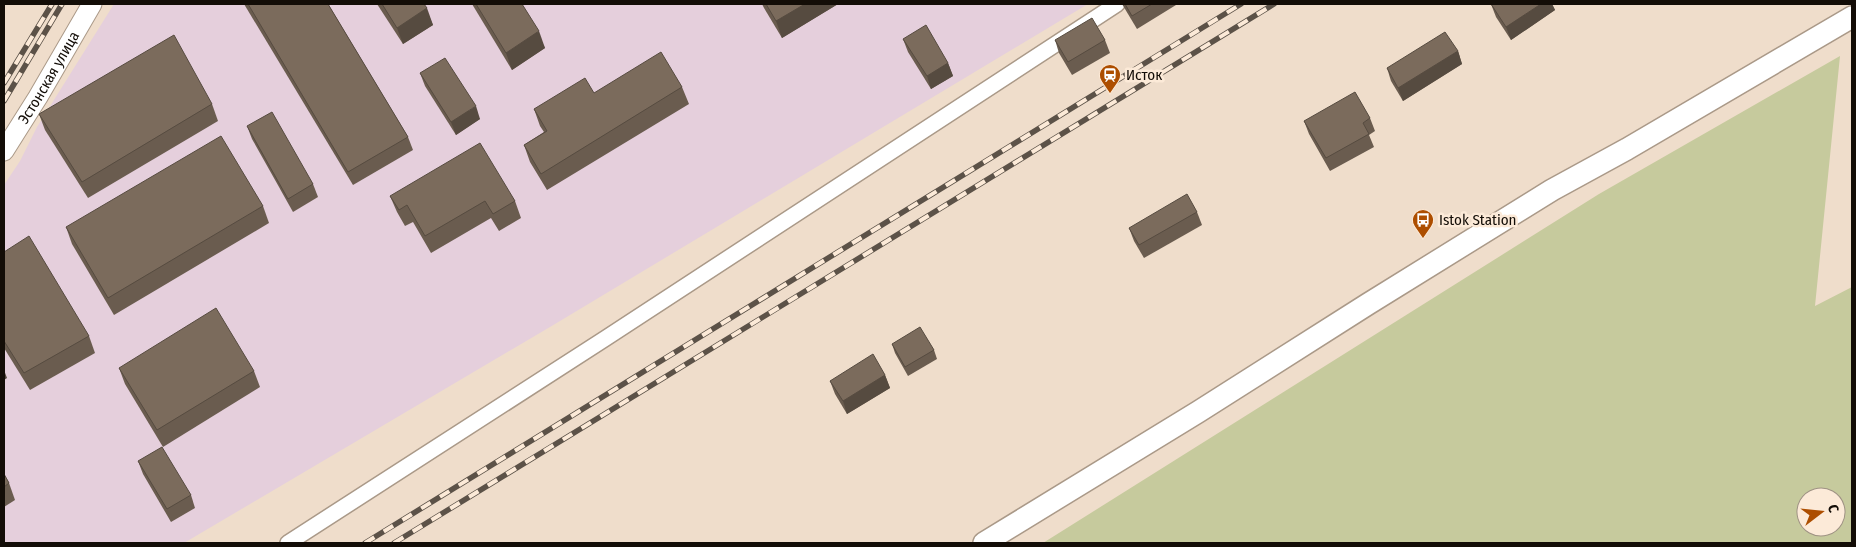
<svg xmlns="http://www.w3.org/2000/svg" width="1856" height="547" font-family="'Fira Sans Condensed',sans-serif">
<style>
.industrial{fill:#e5cfdc}
.green{fill:#c6ca9d;fill-rule:evenodd}
.lines{fill:none;stroke-linecap:round;stroke-linejoin:round}
.minor-casing{stroke:#a98;stroke-width:18}
.tertiary-casing{stroke:#a98;stroke-width:21}
.secondary-casing{stroke:#a98;stroke-width:24}
.minor{stroke:#fff;stroke-width:15}
.tertiary{stroke:#fff;stroke-width:19}
.secondary{stroke:#fff;stroke-width:21}
.rail-casing{stroke:#5c5248;stroke-width:5.5}
.rail{stroke:#fcead8;stroke-width:4;stroke-dasharray:11;stroke-linecap:butt}
.wall{fill:#6a5c4f}
.shaded-wall{fill:#564b40}
.building{fill:#7b6b5c;stroke:#564b40}
.labels{text-anchor:middle;dominant-baseline:central;stroke-width:5;stroke-linejoin:round;paint-order:stroke}
.poi-label{font-size:15px;fill:#130d07;stroke:#fcead8;text-anchor:start}
.street-label{font-size:15px;fill:#130d07;stroke:#fcead8}
</style>
<rect width="100%" height="100%" fill="#efddcb"/>
<path class="industrial" d="M114,4H1088L550,327L184,543H4V185L20,161L37,127Z"/>
<path class="green" d="M1840,56L1815,306L1852,287V543H1043L1599,194ZM1806,497H1836V527H1806Z"/>
<g class="lines">
<g class="minor-casing">
<path id="minor" d="M288,543L606,338L1117,4"/>
</g>
<g class="tertiary-casing">
<g id="tertiary">
<path id="s1" d="M4,151L38,97L92,4"/>
</g>
</g>
<g class="secondary-casing">
<path id="secondary" d="M984,543L1198,412L1368,304L1552,190L1627,149L1852,17"/>
</g>
<use href="#minor" class="minor"/>
<use href="#tertiary" class="tertiary"/>
<use href="#secondary" class="secondary"/>
<g class="rail-casing">
<g id="rail">
<path d="M4,83L52,4"/>
<path d="M4,101L62,4"/>
<path d="M365,543L1241,4"/>
<path d="M394,543L1274,4"/>
</g>
</g>
<use href="#rail" class="rail"/>
</g>
<g class="wall">
<path d="M244,4H328L408,137L413,150L353,185Z"/>
<path d="M377,4H424L433,25L403,44Z"/>
<path d="M472,4H522L545,48L512,70Z"/>
<path d="M762,4H838L782,38L764,8Z"/>
<path d="M1122,4H1175L1176,5L1137,29Z"/>
<path d="M1491,4H1552L1555,10L1511,40L1496,17Z"/>
<path d="M903,39L948,63L953,76L931,89L908,52Z"/>
<path d="M1055,40H1105L1110,53L1072,75L1059,53Z"/>
<path d="M1458,51L1462,64L1403,101L1391,81L1387,68Z"/>
<path d="M420,73L480,119L456,135L425,86Z"/>
<path d="M682,87L689,104L547,190L530,162L524,145L544,132L540,126L534,109L594,93Z"/>
<path d="M212,104L218,121L88,198L45,130L39,114Z"/>
<path d="M1370,118L1375,131L1369,135L1374,147L1330,171L1309,134L1304,121Z"/>
<path d="M247,126L313,184L318,197L293,212L252,139Z"/>
<path d="M390,196L515,201L521,218L499,231L491,218L431,253L413,222L405,226L397,212Z"/>
<path d="M263,206L269,223L114,315L72,244L66,227Z"/>
<path d="M1197,212L1202,225L1144,258L1134,241L1129,228Z"/>
<path d="M4,252L89,336L95,353L30,390L4,348Z"/>
<path d="M892,344L934,350L937,359L908,376L895,353Z"/>
<path d="M119,368L254,371L260,387L163,447L125,384Z"/>
<path d="M885,375L890,388L847,414L835,394L830,381Z"/>
<path d="M138,461L191,495L195,508L171,522L143,474Z"/>
<path d="M4,474L9,483L15,500L4,507Z"/>
</g>
<g class="shaded-wall">
<path d="M805,4H838L782,38L776,21Z"/>
<path d="M1541,4H1552L1555,10L1511,40L1506,27Z"/>
<path d="M427,8L433,25L403,44L397,28Z"/>
<path d="M539,31L545,48L512,70L506,53Z"/>
<path d="M1458,51L1462,64L1403,101L1398,88Z"/>
<path d="M948,63L953,76L931,89L927,76Z"/>
<path d="M476,106L480,119L456,135L451,122Z"/>
<path d="M4,370L7,378L4,380Z"/>
<path d="M885,375L890,388L847,414L843,401Z"/>
</g>
<g class="building">
<path d="M248,4H328L408,137L348,172Z"/>
<path d="M382,4H424L427,8L397,28Z"/>
<path d="M476,4H522L539,31L506,53Z"/>
<path d="M766,4H805L776,21Z"/>
<path d="M1125,4H1152L1132,16Z"/>
<path d="M1491,4H1541L1506,27Z"/>
<path d="M1092,18L1105,40L1068,62L1055,40Z"/>
<path d="M926,25L948,63L927,76L903,39Z"/>
<path d="M1445,32L1458,51L1398,88L1387,68Z"/>
<path d="M174,35L212,104L82,182L39,114Z"/>
<path d="M661,52L682,87L541,174L524,145L547,131L534,109L585,78L594,93Z"/>
<path d="M445,58L476,106L451,122L420,73Z"/>
<path d="M1355,92L1370,118L1363,123L1369,134L1326,158L1304,121Z"/>
<path d="M272,112L313,184L288,199L247,126Z"/>
<path d="M221,136L263,206L108,298L66,227Z"/>
<path d="M480,143L515,201L493,214L485,201L425,236L407,205L399,210L390,196Z"/>
<path d="M1187,194L1197,212L1139,245L1129,228Z"/>
<path d="M29,236L89,336L24,373L4,341V252Z"/>
<path d="M216,308L254,371L157,430L119,368Z"/>
<path d="M920,327L934,350L905,367L892,344Z"/>
<path d="M873,354L885,375L843,401L830,381Z"/>
<path d="M162,447L191,495L167,509L138,461Z"/>
<path d="M4,474L9,483L4,487Z"/>
</g>
<defs>
<g id="station-pin" transform="scale(1.125)"><path d="M0 17L-7.5 6A9.5 9.5 0 1 1 7.5 6Z" fill="#ad4e00" stroke="#fcead8"/><path d="M-3-6H3Q5-6 5-4V2Q5 4 3 4L4.5 6H3L1.5 4h-3L-3 6H-4.5L-3 4Q-5 4-5 2V-4Q-5-6-3-6ZM-3.5-4v3h7v-3ZM-3.5 1v1.5H-2V1ZM2 1v1.5H3.5V1Z" fill="#fff"/></g>
<g id="bus-pin" transform="scale(1.125)"><path d="M0 17L-7.5 6A9.5 9.5 0 1 1 7.5 6Z" fill="#ad4e00" stroke="#fcead8"/><path d="M-5-6H5V4H4V6H2V4H-2V6H-4V4H-5ZM-3.5-4V0h7V-4ZM-3.5 1.2v1.5H-2V1.2ZM2 1.2v1.5H3.5V1.2Z" fill="#fff"/></g>
</defs>
<g fill-rule="evenodd">
<use href="#station-pin" x="1110" y="75"/>
<use href="#bus-pin" x="1423" y="220"/>
</g>
<g class="labels">
<g class="poi-label">
<text x="1126" y="75">Исток</text>
<text x="1439" y="220">Istok Station</text>
</g>
<g class="street-label">
<text stroke="none"><textPath href="#s1" startOffset="86">Эстонская улица</textPath></text>
</g>
</g>
<rect width="1856" height="547" fill="none" stroke="#130d07" stroke-width="10"/>
<g transform="translate(1821 512) rotate(74)"><circle r="24" fill="#fcead8" stroke="#9f9284"/>
<path d="M0-4L9 19L0 12L-9 19Z" fill="#ad4e00"/>
<text y="-8" font-size="14" font-weight="bold" text-anchor="middle" fill="#130d07">С</text>
</g>
</svg>
